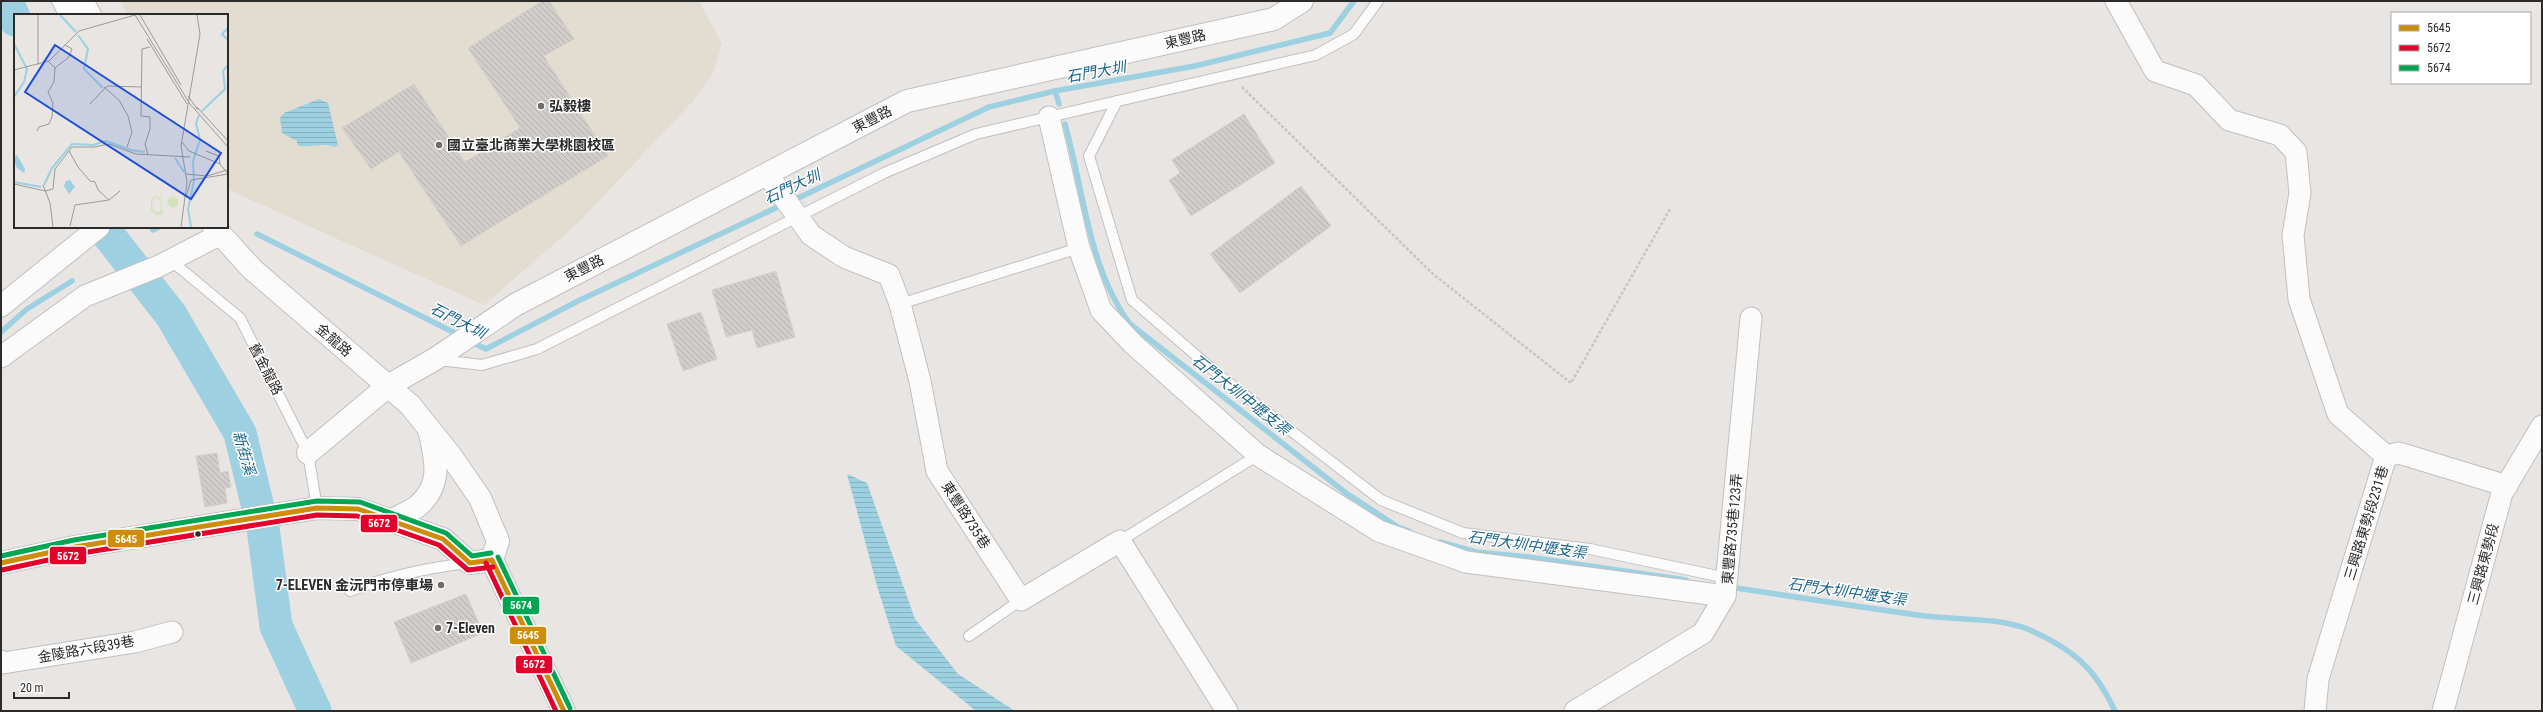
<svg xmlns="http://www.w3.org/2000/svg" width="2543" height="712" font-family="'Roboto Condensed','Noto Sans TC',sans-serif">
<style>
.education{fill:#e2dcd1}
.water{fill:url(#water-rules)}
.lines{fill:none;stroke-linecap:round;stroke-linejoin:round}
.stream{stroke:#9dd0e1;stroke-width:5.5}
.river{stroke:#9dd0e1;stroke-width:33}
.building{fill:url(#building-back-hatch);stroke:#d3d1ce}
.service-casing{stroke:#c1c0c0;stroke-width:12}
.minor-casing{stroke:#c1c0c0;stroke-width:23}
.tertiary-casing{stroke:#c1c0c0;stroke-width:24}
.secondary-casing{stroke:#c1c0c0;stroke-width:24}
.path{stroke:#c6c6c6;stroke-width:2.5;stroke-dasharray:3 2;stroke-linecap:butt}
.service{stroke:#fcfbfb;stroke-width:10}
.minor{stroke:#fcfbfb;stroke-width:21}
.tertiary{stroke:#fcfbfb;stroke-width:22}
.secondary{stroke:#fcfbfb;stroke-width:22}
.bus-1-casing{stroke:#fff;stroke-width:8}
.bus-2-casing{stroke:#fff;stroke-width:8}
.bus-3-casing{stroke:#fff;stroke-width:8}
.bus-1{stroke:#ce8d09;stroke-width:5}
.bus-2{stroke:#e4002b;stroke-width:5}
.bus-3{stroke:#00a651;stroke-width:5}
.poi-dot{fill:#6d6c6b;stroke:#fff;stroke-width:1.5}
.bus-dot{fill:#2b2b2b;stroke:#fff;stroke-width:1.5}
.labels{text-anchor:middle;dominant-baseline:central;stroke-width:3;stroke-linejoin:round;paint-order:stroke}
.street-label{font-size:14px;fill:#2b2b2b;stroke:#fff}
.poi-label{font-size:14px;font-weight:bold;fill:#2b2b2b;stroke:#fff;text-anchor:start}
.water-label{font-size:15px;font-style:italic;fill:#1c668d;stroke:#fff}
.inset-river{fill:none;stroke:#9dd0e1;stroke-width:2}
.inset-road{fill:none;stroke:#9c9b99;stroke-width:1}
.view{fill:#1d4ed8;fill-opacity:0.15;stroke:#1d4ed8;stroke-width:2}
.inset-edge{fill:none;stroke:#2b2b2b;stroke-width:2}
.line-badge{stroke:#fff;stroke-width:1.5}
.badge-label{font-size:11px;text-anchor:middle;font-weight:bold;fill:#fff}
</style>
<defs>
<pattern id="water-rules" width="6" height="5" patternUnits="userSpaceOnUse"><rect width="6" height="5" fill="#9dd0e1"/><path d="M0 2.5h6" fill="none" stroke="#87b3c1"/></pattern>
<pattern id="building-back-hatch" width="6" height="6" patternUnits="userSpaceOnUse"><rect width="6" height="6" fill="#d0cdcb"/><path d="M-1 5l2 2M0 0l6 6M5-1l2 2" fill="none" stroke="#b3b0ae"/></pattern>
</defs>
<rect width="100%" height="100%" fill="#e8e5e2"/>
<path class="education" d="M121,1H699L722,44L713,73L692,102L577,224L484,305L229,190L227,188V15H127Z"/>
<g class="water">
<path d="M319,99L328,103L338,145L335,147C322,142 310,149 297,145V141L282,133L280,118L284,113Z"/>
<path d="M847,474L867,483L915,619L958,674L1015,711H976L896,646L877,586Z"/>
</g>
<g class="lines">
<g class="stream">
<path d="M1055,91L1059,104"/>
<path d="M1065,124C1084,191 1088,267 1130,324L1346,493L1398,527L1409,531"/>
<path d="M792,201L989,107L1055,91L1195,66L1330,33L1354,1"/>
<path d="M153,230L159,227"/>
<path d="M257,234L461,336"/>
<path d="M1,332L27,309L72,281"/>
<path d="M470,341L486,349L578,301L784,204"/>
<path d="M1440,542L1476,552L1528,557L1686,580"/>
<path d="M1730,587C1795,597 1860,607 1925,616C1958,620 1998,617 2030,630C2073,649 2095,668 2115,711"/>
</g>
<g class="river">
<path d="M7,1L15,20"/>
<path d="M102,227L171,315L240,433L263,528L276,626L315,711"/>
</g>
</g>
<g class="building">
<path d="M542,1H549L574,39L544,56L608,156L461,246L399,152L371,169L342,128L414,84L465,162L520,128L468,48Z"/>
<path d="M1244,114L1275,163L1191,216L1169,180L1180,173L1172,160Z"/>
<path d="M1301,186L1331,226L1240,293L1210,254Z"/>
<path d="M776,271L795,337L757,348L752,330L726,337L712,290Z"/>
<path d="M701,312L717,359L683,371L667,324Z"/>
<path d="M217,453L220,473L228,471L231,487L225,488L227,503L205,507L196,456Z"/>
<path d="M466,594L483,633L411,663L394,622Z"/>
</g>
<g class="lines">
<g class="service-casing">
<g id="service">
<path d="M57,1L64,15"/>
<path d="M1117,101L1089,156L1132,300L1220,376L1381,500L1463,533L1590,549L1727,578"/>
<path d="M169,259L240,318L308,453L317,508"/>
<path d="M900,304L1079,248"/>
<path d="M439,360L482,365L537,349L884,173L976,134L1316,55L1354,34L1378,1"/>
<path d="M1120,541L1258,455"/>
<path d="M350,591C389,576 426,568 468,563"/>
<path d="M969,636L1021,600"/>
</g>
</g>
<g class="minor-casing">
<g id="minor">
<path d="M70,1V15"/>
<path d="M2116,1L2155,71L2196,85L2229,120L2280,135L2296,152L2300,193L2293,235L2299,299L2338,414L2386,456"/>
<path d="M1049,117L1079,248L1101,310L1133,344L1258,455L1379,531L1466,562L1725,596"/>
<path d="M767,174L811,235L844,257L889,275L900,304L920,381L937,471L1021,600L1120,541L1227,711"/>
<path d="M1,306L99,227"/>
<path d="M1,357L85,296L159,266L221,234"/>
<path d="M1,661L3,663L135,642L172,632"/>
<path d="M1575,711L1703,633L1725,596L1751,318"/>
<path d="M2315,711L2318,679L2386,456L2399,453L2507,486"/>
<path d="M2443,711L2502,493L2542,426"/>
</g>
</g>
<g class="tertiary-casing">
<g id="tertiary">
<path d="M308,453L388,386L435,359L515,305L907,101L1274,19L1302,1"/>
<path d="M391,521C399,516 410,512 418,506C444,483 435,458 429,429"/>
<path d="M1,563L75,547L317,508L358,509L443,539L470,563L492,560"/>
</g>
</g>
<g class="secondary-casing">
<g id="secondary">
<path d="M82,1L90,15"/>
<path d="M214,227L252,269L410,405L451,456L480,498L498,541L492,560L564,711"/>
</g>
</g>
<path class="path" d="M1242,87L1433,274L1571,383L1670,209"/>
<use href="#service" class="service"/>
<use href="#minor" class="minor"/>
<use href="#tertiary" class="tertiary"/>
<use href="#secondary" class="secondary"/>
<g class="bus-1-casing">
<g id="bus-1">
<path d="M492,560L564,711"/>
<path d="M1,563L75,547L317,508L358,509L443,539L470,563L492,560"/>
</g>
</g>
<g class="bus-2-casing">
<g id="bus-2">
<path d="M486,563L556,711"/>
<path d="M2,570L76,554L317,515L357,516L439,545L468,570L493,567"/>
</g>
</g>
<g class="bus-3-casing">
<g id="bus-3">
<path d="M1,556L74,540L317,501L360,502L446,533L472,556L491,553"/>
<path d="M498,557L570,708"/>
</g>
</g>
<use href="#bus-1" class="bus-1"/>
<use href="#bus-2" class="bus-2"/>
<use href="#bus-3" class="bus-3"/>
</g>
<g class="poi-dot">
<circle cx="541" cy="106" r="4"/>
<circle cx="439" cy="145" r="4"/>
<circle cx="441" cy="585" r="4"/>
<circle cx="438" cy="628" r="4"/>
</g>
<circle class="bus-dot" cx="198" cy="534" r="3.5"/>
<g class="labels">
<g class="street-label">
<text transform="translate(1185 39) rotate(-13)">東豐路</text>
<text transform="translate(872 119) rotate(-27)">東豐路</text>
<text transform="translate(584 268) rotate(-27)">東豐路</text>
<text transform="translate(334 340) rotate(41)">金龍路</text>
<text transform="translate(266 369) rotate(63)">舊金龍路</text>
<text transform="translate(966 515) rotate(57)">東豐路735巷</text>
<text transform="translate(2366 523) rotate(-73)">三興路東勢段231巷</text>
<text transform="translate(1732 529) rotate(-85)">東豐路735巷123弄</text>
<text transform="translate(2483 564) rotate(-75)">三興路東勢段</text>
<text transform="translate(86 649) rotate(-10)">金陵路六段39巷</text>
</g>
<g class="poi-label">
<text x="549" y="106">弘毅樓</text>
<text x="447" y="145">國立臺北商業大學桃園校區</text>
<text x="433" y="585" text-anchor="end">7-ELEVEN 金沅門市停車場</text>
<text x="446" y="628">7-Eleven</text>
</g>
<g class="water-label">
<text transform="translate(1096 72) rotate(-10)">石門大圳</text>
<text transform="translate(792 187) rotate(-25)">石門大圳</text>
<text transform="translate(458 321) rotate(27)">石門大圳</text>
<text transform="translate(1241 395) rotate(38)">石門大圳中壢支渠</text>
<text transform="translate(244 453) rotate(74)">新街溪</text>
<text transform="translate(1527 545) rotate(8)">石門大圳中壢支渠</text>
<text transform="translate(1847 592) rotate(8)">石門大圳中壢支渠</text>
</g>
</g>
<g transform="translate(14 14)">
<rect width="214" height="214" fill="#e8e5e2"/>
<path d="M146,179L149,201H142L137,197V185L141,182L146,183ZM143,183L146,186L147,196L144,199L139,196L138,186ZM153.5 188a5.5 5.5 0 1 1 11 0a5.5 5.5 0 1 1-11 0Z" fill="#d5e3bd" fill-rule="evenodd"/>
<path d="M3,141L11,155L10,159L3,154L0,147V142ZM56,166L61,173L55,180L50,172L52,167Z" fill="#9dd0e1"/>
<path class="inset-river" d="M46,1L62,18M214,14L208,20L214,26M64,21L74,35L70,55L89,74M0,30L13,55L10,68L0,83M188,97L211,75L209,57L214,51M161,144L170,158M0,168L27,173M30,171L38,154L58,130L79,131L92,127L117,136L131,138M177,213L174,195L180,167L179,147L186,126L182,109L185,101"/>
<path class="inset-road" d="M121,1L176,90L214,133M126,1L167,71M133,25L173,90M34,47L41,54L55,43L58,35L51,31M24,51V1M0,56L35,47L65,17L121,1M90,73L105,86L114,102L118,118L113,133M174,82L184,96M76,90L93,72L127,73M183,93L214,127M23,117L25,113L35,110L38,103L39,89L34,78L40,68L41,54M168,128L175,137L206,150L214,160M55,137L64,153L76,167L81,168L84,176L95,186L61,191L56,212M192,137L205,142L206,150M134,141L131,130L136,115V103L127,102L128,35L136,33M172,160L193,162L213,156M0,170L31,177L39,175L41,155L58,133H80L95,130L122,140L176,143M29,171L36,189L39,213M172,183L177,166L214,160M95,186L106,177M167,213L173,168L167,132L186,20L183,1"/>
<path class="view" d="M41,31L207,139L177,185L11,78Z"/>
<rect width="214" height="214" class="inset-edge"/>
</g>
<g class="line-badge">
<rect x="360" y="514" width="38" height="19" rx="4" fill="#e4002b"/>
<rect x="107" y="529" width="38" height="19" rx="4" fill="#ce8d09"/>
<rect x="49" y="546" width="38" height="19" rx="4" fill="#e4002b"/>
<rect x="502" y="596" width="38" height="19" rx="4" fill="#00a651"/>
<rect x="509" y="626" width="38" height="19" rx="4" fill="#ce8d09"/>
<rect x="515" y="655" width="38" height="19" rx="4" fill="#e4002b"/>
</g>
<g class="badge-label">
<text x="379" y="527">5672</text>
<text x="126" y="543">5645</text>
<text x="68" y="560">5672</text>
<text x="521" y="609">5674</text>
<text x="528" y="639">5645</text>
<text x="534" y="668">5672</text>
</g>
<rect width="2543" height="712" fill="none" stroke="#2b2b2b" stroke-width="4"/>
<rect x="2391" y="12" width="140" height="72" fill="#ffffff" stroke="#aaaaaa"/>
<rect x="2399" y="25" width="20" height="6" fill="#ce8d09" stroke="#aaaaaa"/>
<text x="2427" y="32" font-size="12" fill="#2b2b2b">5645</text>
<rect x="2399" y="45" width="20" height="6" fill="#e4002b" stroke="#aaaaaa"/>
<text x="2427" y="52" font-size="12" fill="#2b2b2b">5672</text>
<rect x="2399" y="65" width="20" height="6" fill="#00a651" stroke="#aaaaaa"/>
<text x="2427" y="72" font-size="12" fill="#2b2b2b">5674</text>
<path d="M14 692v6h55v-6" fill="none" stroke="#2b2b2b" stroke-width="2"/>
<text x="20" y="692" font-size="12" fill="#2b2b2b" stroke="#ffffff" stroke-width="3" paint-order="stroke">20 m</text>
</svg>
